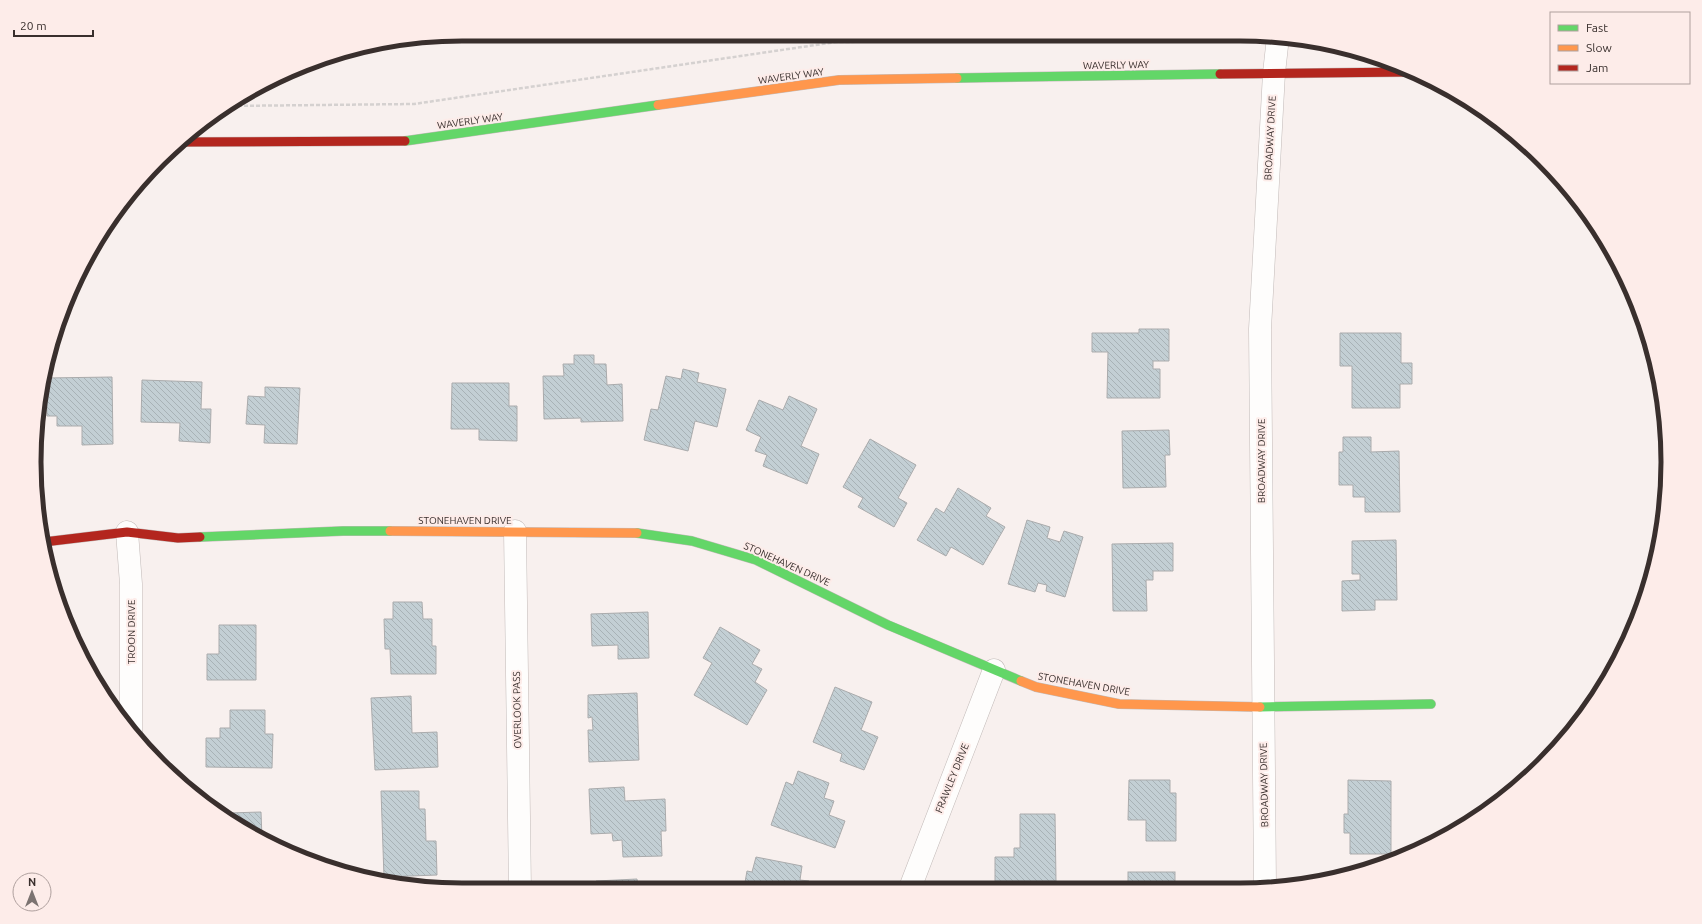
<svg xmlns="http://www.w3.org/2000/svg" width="1702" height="924" font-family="Ubuntu,sans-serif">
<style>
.building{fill:url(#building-back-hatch);stroke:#aaabac}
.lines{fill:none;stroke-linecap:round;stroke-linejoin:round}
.street-casing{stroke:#c2bab8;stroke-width:23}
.fast-casing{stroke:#c2bab8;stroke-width:10}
.slow-casing{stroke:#c2bab8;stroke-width:10}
.jam-casing{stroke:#c2bab8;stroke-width:10}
.path{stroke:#d5d1d0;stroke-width:2.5;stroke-dasharray:4 2;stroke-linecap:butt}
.street{stroke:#fefdfc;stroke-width:22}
.fast{stroke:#63d668;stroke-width:9}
.slow{stroke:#ff974d;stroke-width:9}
.jam{stroke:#b3261e;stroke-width:9}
.labels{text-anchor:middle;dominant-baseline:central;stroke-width:4;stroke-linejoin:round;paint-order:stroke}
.street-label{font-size:10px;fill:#392f2d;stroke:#fdece9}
.rim{fill:none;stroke:#392f2d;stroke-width:5}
</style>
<defs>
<pattern id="building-back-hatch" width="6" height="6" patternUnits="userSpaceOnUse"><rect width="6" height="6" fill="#c3cfd4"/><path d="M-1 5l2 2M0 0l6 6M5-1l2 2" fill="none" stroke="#a8b2b6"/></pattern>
</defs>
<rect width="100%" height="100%" fill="#f8f0ee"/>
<g class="building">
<path d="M1139,329H1169V361H1153V369H1160V398H1107L1108,352H1092V333H1139Z"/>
<path d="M1340,333H1401V363H1412V384H1400V408H1352V366H1340Z"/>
<path d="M574,355H594V364H606L607,385L622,384L623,421L581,422V418L544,419L543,376H564L563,364H574Z"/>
<path d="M683,369L699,373L697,382L726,389L717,427L695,421L688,451L644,440L651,409L658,410L666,376L681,379Z"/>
<path d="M112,377L113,444L82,445V426H57V416H47L46,378Z"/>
<path d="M142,380L202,382L201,409H211L210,443L179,441L180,423L141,422Z"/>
<path d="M452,383H509V406H517V441L479,440V429H451Z"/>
<path d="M265,387L300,388L297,444L264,443L265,425L246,424L248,396L265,397Z"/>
<path d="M789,396L817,409L801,446L819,454L807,484L763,466L767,455L755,451L761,437L746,430L759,400L783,410Z"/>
<path d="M1169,430L1170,455H1165L1166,487L1123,488L1122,431Z"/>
<path d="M1343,437H1371V452L1399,451L1400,512H1365V497H1353V485H1339V452H1343Z"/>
<path d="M870,439L916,465L898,498L907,503L894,527L858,507L863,498L843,487Z"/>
<path d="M958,488L991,508L986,516L1005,527L983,565L951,547L946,556L917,540L936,508L944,513Z"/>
<path d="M1027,520L1050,527L1047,538L1060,542L1064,531L1083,537L1065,597L1046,591L1047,585L1038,583L1035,592L1008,584Z"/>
<path d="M1396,540L1397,600H1375V610L1342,611V581L1360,580V574H1352V541Z"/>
<path d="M1173,543V571H1153V580H1146L1147,611H1113L1112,544Z"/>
<path d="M393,602H422L423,619H432V646H436V674H391L390,649H385L384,619H393Z"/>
<path d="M648,612L649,658L618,659V645L592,646L591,614Z"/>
<path d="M219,625H256V680H207V654H219Z"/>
<path d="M720,627L760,650L752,664L762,669L755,682L767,690L747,725L694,695L712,663L703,658Z"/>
<path d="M835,687L872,702L861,730L878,737L864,770L840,761L842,754L813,742Z"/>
<path d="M637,693L639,760L589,762L588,730H593L592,717L588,718V695Z"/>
<path d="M411,696L412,733L437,732L438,767L375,770L371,698Z"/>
<path d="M230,710H265V734H273L272,768L206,767V738H220V728H230Z"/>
<path d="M798,771L829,783L824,798L834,801L829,815L845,821L835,848L771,825L786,782L793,785Z"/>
<path d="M1129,780H1170V793H1176V841H1146V820H1128Z"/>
<path d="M1348,780L1391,781V854H1350V833H1344V814H1348Z"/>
<path d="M624,787L625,801L665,799L666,831H661L662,856L623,857L622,840L613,841L612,833L591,834L589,789Z"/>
<path d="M381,791H419V809H425L426,841H436L437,875L384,877Z"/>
<path d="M261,812L262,838L248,833L229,820L228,813Z"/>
<path d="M1020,814H1055L1056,881H995V857H1014V848H1020Z"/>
<path d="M756,857L802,866L800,880L809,881L808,888H744L747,871L752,872Z"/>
<rect x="1128" y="872" width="47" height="15"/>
<path d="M637,879L638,888L596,889V881Z"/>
</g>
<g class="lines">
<g class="street-casing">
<g id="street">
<path d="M515,531L520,889"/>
<path d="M127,532L131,584V733"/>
<path d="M1265,886L1260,329L1274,73L1278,37"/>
<path d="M910,888L994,670"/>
</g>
</g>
<g class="fast-casing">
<g id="fast">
<path d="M957,78L1220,74"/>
<path d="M405,141L658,105"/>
<path d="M637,533L692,541L756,560L888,625L1021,681"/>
<path d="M200,537L343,531H390"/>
<path d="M1260,707L1431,704"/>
</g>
</g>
<g class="slow-casing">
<g id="slow">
<path d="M658,105L839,80L957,78"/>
<path d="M390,531L637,533"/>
<path d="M1021,681L1036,687L1119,704L1260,707"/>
</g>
</g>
<g class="jam-casing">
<g id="jam">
<path d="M1220,74L1408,72"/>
<path d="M181,142L405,141"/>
<path d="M44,542L127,532L178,538L200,537"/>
</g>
</g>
<path class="path" d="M226,106L414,104L836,42L1253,39"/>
<use href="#street" class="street"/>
<use href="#fast" class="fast"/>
<use href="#slow" class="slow"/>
<use href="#jam" class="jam"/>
</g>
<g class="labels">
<g class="street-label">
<text transform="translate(1116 65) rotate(-1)">WAVERLY WAY</text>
<text transform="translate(791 76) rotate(-8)">WAVERLY WAY</text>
<text transform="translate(470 121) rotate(-8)">WAVERLY WAY</text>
<text transform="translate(1270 138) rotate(-87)">BROADWAY DRIVE</text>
<text transform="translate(1261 461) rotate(-90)">BROADWAY DRIVE</text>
<text x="465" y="520">STONEHAVEN DRIVE</text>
<text transform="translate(787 564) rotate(24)">STONEHAVEN DRIVE</text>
<text transform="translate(131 632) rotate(-90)">TROON DRIVE</text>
<text transform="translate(1084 684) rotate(10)">STONEHAVEN DRIVE</text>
<text transform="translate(517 710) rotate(-91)">OVERLOOK PASS</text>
<text transform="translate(952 778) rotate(-68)">FRAWLEY DRIVE</text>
<text transform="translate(1264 785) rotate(-91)">BROADWAY DRIVE</text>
</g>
</g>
<path d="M0 0H1702V924H0ZM462 41H1240A421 421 0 0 1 1661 462V462A421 421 0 0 1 1240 883H462A421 421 0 0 1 41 462V462A421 421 0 0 1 462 41Z" fill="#fdece9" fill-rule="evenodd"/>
<path class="rim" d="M462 41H1240A421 421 0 0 1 1661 462V462A421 421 0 0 1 1240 883H462A421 421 0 0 1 41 462V462A421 421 0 0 1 462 41Z"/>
<rect x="1550" y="12" width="140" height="72" fill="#fdece9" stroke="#afa09e"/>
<rect x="1558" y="25" width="20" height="6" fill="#63d668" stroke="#afa09e"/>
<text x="1586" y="32" font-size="12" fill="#392f2d">Fast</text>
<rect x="1558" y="45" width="20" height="6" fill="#ff974d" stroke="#afa09e"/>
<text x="1586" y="52" font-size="12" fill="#392f2d">Slow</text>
<rect x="1558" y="65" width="20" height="6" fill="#b3261e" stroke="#afa09e"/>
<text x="1586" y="72" font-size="12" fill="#392f2d">Jam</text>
<g transform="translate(32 892)"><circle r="19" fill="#fdece9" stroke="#afa09e"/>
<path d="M0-3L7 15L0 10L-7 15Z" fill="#7c7371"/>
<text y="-6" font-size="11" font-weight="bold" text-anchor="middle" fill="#392f2d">N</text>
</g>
<path d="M14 30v6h79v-6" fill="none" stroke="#392f2d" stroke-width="2"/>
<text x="20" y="30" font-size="12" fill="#392f2d" stroke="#fdece9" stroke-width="3" paint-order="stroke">20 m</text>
</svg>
